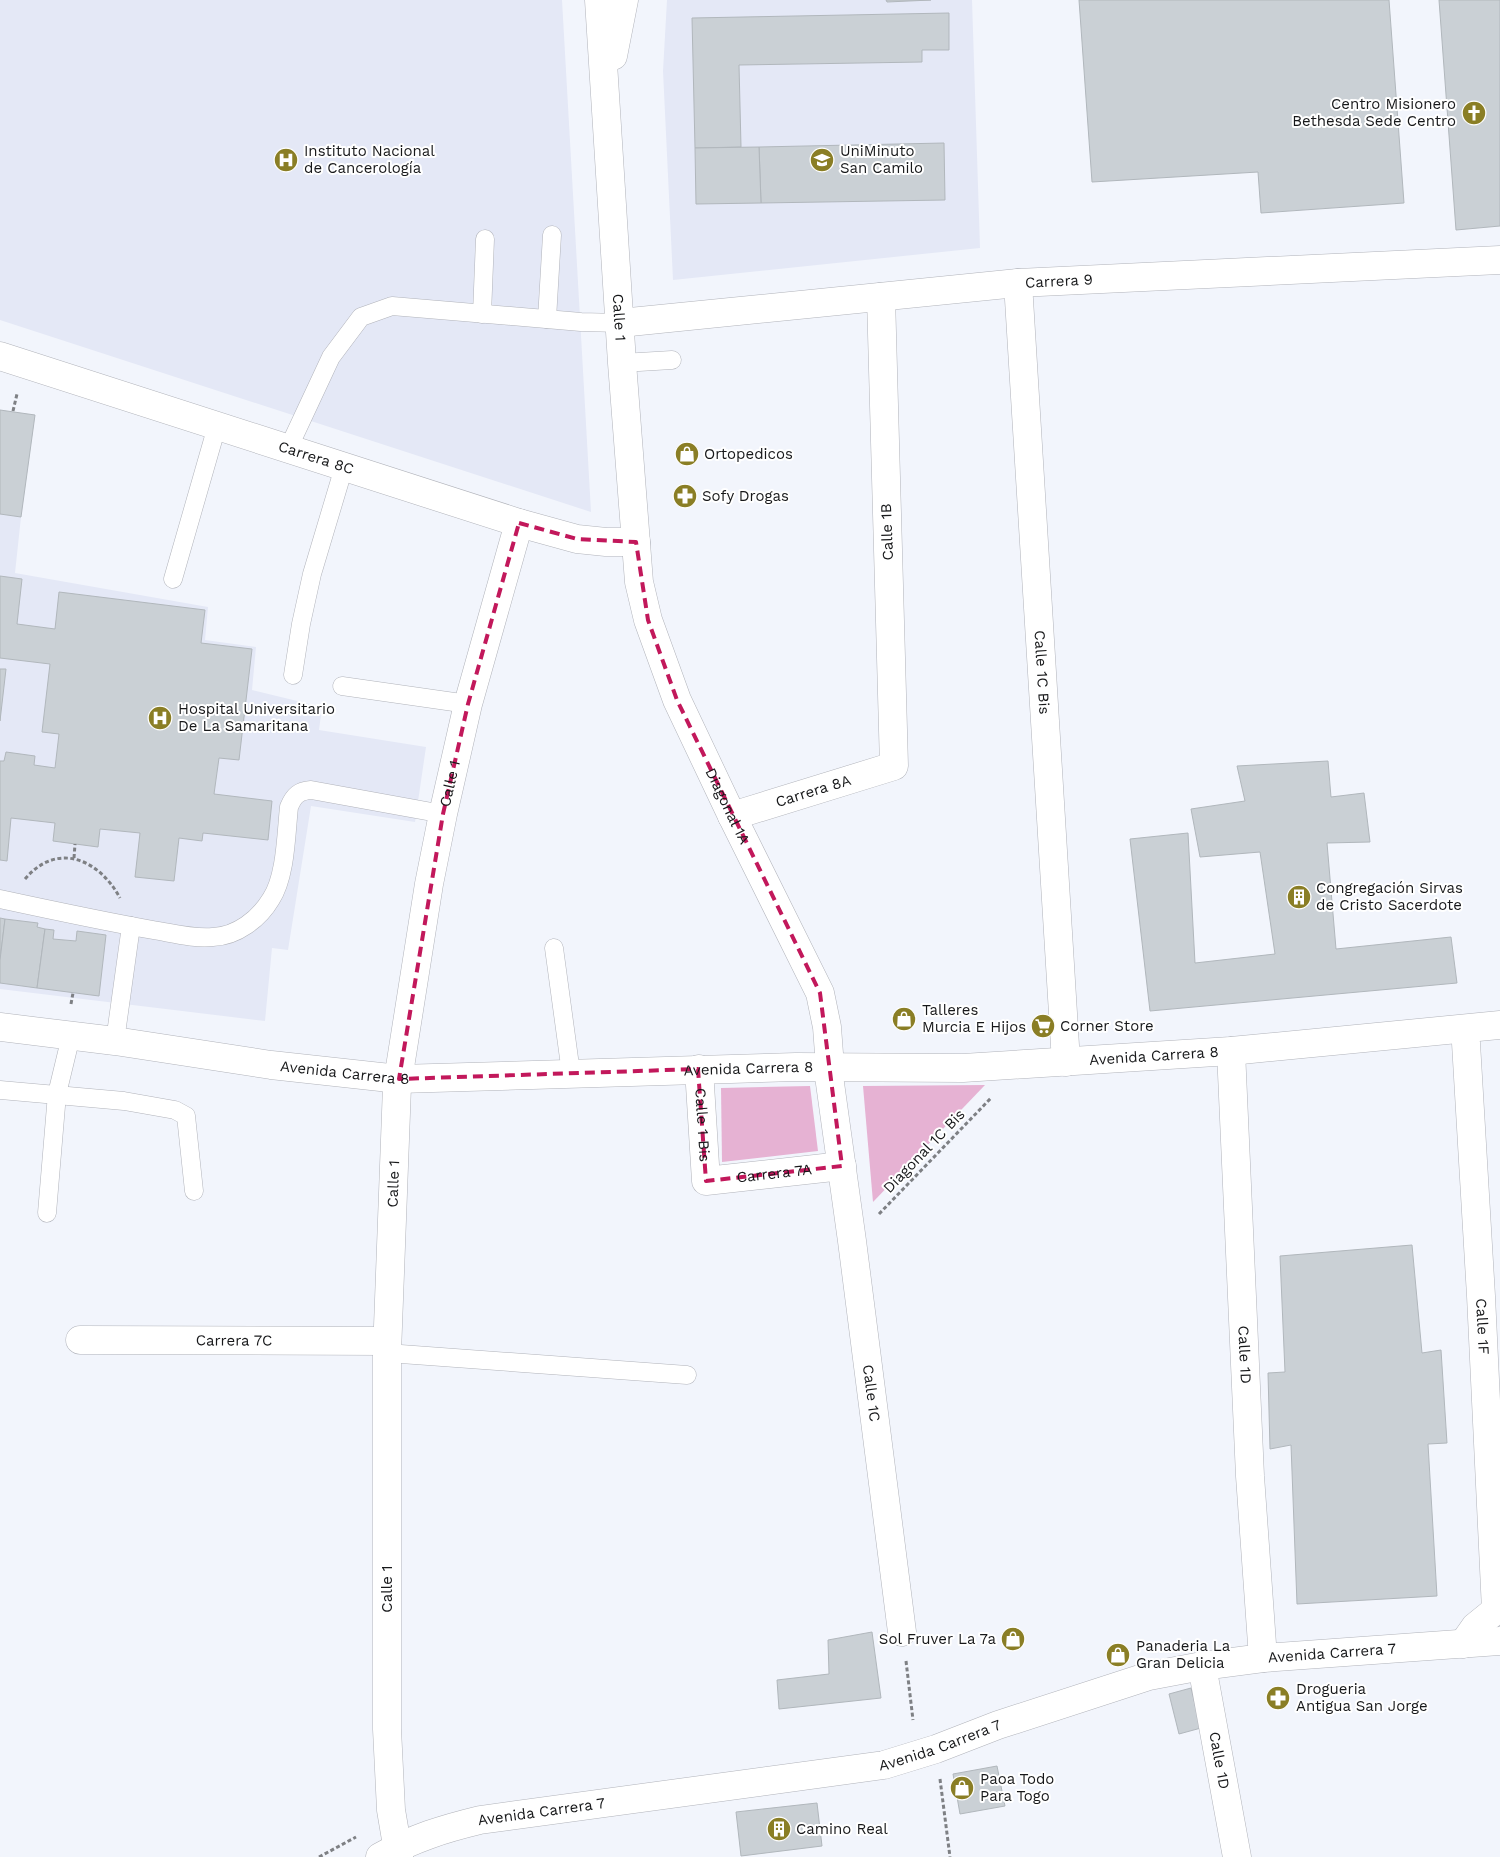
<svg xmlns="http://www.w3.org/2000/svg" width="1500" height="1857" font-family="'Work Sans',sans-serif">
<style>
.built{fill:#e4e8f6}
.green{fill:#e6b2d3}
.building{fill:#cad0d5;stroke:#b1b7bc}
.lines{fill:none;stroke-linecap:round;stroke-linejoin:round}
.service-casing{stroke:#b1b3ba;stroke-width:19}
.minor-casing{stroke:#b1b3ba;stroke-width:29}
.tertiary-casing{stroke:#b1b3ba;stroke-width:29}
.secondary-casing{stroke:#b1b3ba;stroke-width:29}
.path{stroke:#7e8084;stroke-width:3;stroke-dasharray:4 2.5;stroke-linecap:butt}
.service{stroke:#fff;stroke-width:18}
.minor{stroke:#fff;stroke-width:28}
.tertiary{stroke:#fff;stroke-width:28}
.secondary{stroke:#fff;stroke-width:28}
.marked{fill:none;stroke:#c2185b;stroke-width:4;stroke-dasharray:10 6;stroke-linejoin:round}
.labels{text-anchor:middle;dominant-baseline:central;stroke-width:4;stroke-linejoin:round;paint-order:stroke}
.poi-label{font-size:15px;fill:#17181a;stroke:#fff;text-anchor:start}
.street-label{font-size:15px;fill:#17181a;stroke:#fff}
</style>
<rect width="100%" height="100%" fill="#f2f5fc"/>
<g class="built">
<path d="M0,0H562L591,512L0,320Z"/>
<path d="M667,0H972L980,248L673,280L663,71Z"/>
<path d="M0,410L35,415L21,517L15,573L208,607L205,640L256,647L252,690L322,707L319,730L426,747L415,822L311,806L288,950L272,948L265,1021L0,989Z"/>
</g>
<g class="green">
<path d="M985,1085L873,1202L863,1086Z"/>
<path d="M810,1086L818,1151L722,1162L721,1088Z"/>
</g>
<g class="building">
<path d="M886,0H931L887,2Z"/>
<path d="M1079,0H1389L1404,203L1261,213L1258,172L1092,182Z"/>
<path d="M1439,0H1500V226L1456,230Z"/>
<path d="M949,13V50H922V62L739,65L741,147L695,148L692,18Z"/>
<path d="M944,143L945,200L761,203L759,147Z"/>
<path d="M759,147L761,203L696,204L695,148Z"/>
<path d="M0,410L35,415L21,517L0,514Z"/>
<path d="M0,576L22,579L17,624L55,629L59,592L205,610L201,643L252,649L239,760L219,758L214,794L272,801L268,840L203,833L202,841L179,838L174,881L135,877L140,833L100,829L98,847L53,841L55,823L11,818L7,861L0,860V761H4L6,752L35,756L34,765L55,768L59,734L42,732L50,664L0,658Z"/>
<path d="M0,669H6L0,721Z"/>
<path d="M1328,761L1331,797L1364,793L1370,842L1327,843L1336,949L1451,937L1457,983L1150,1011L1130,839L1188,833L1195,963L1275,954L1260,852L1200,857L1191,809L1245,801L1237,766Z"/>
<path d="M0,918L5,919L0,960Z"/>
<path d="M5,919L38,923L37,927L45,929L37,988L0,983V960Z"/>
<path d="M45,929L54,930L53,939L76,941L77,931L106,935L99,996L37,988Z"/>
<path d="M1412,1245L1422,1353L1441,1350L1447,1443L1428,1444L1437,1596L1297,1604L1291,1445L1270,1449L1268,1373L1285,1372L1280,1256Z"/>
<path d="M872,1632L881,1698L779,1709L777,1680L829,1674L828,1640Z"/>
<path d="M1191,1688L1201,1728L1179,1734L1169,1694Z"/>
<path d="M997,1766L1005,1806L960,1814L953,1774Z"/>
<path d="M817,1803L822,1846L741,1856L736,1812Z"/>
</g>
<g class="lines">
<g class="service-casing">
<g id="service">
<path d="M482,314L485,239"/>
<path d="M547,319L552,235"/>
<path d="M622,363L672,360"/>
<path d="M288,449L331,357L361,317L392,306L581,322L620,323"/>
<path d="M173,579L217,426"/>
<path d="M293,675L301,624L312,574L344,467"/>
<path d="M342,686L468,704"/>
<path d="M0,899C51,910 102,921 153,930C172,933 193,939 213,937C237,936 259,919 271,899C286,876 286,834 289,807C294,795 299,791 311,790L443,814"/>
<path d="M554,948L571,1073"/>
<path d="M115,1041L131,926"/>
<path d="M0,1090L124,1101L175,1110L186,1116L194,1191"/>
<path d="M47,1213L57,1094L71,1036"/>
<path d="M387,1353L687,1375"/>
</g>
</g>
<g class="minor-casing">
<g id="minor">
<path id="s1" d="M1018,283L1066,1062"/>
<path id="s2" d="M620,323L1018,283L1500,260"/>
<path id="s3" d="M0,356L519,523"/>
<path id="s4" d="M732,816L894,766L881,297"/>
<path id="s5" d="M1466,1043L1481,1296L1496,1610"/>
<path id="s6" d="M1231,1051L1250,1476L1263,1658"/>
<path id="s7" d="M830,1067L829,1076L852,1241L902,1632"/>
<path id="s8" d="M699,1069L706,1181L842,1166"/>
<path id="s9" d="M80,1340L387,1341"/>
<path d="M1463,1644L1475,1627L1496,1610"/>
<path id="s10" d="M1202,1666L1237,1857"/>
</g>
</g>
<g class="tertiary-casing">
<g id="tertiary">
<path id="s11" d="M599,0L622,363L639,582L648,620L677,700L732,816L820,993L827,1027L830,1067"/>
<path d="M613,56L624,0"/>
<path id="s12" d="M399,1857L391,1810L387,1729V1353L397,1086L429,884L443,814L468,704L519,523L577,539L606,542H636"/>
</g>
</g>
<g class="secondary-casing">
<g id="secondary">
<path id="s13" d="M0,1027L115,1041L271,1065L399,1079L796,1067L963,1068L1231,1051L1500,1025"/>
<path id="s14" d="M380,1857C414,1838 443,1829 480,1820L884,1765L936,1749L998,1725L1149,1676L1202,1666L1263,1658L1500,1641"/>
</g>
</g>
<g class="path">
<path d="M13,411L17,394"/>
<path d="M74,858L75,844"/>
<path d="M25,879C57,841 99,859 120,898"/>
<path d="M71,1004L73,993"/>
<path d="M879,1214L991,1098"/>
<path d="M906,1661L913,1720"/>
<path d="M940,1779L950,1857"/>
<path d="M319,1857L356,1837"/>
</g>
<use href="#service" class="service"/>
<use href="#minor" class="minor"/>
<use href="#tertiary" class="tertiary"/>
<use href="#secondary" class="secondary"/>
</g>
<path class="marked" d="M519,523L577,539L636,542L648,620L677,700L820,993L842,1166L706,1181L698,1069L399,1079L443,814L468,704Z"/>
<defs>
<g id="church-disc" transform="scale(1.25)"><circle r="9.5" fill="#8a7e25" stroke="#fff"/><path d="M-1.2-6h2.4v3.5h3.3v2.4h-3.3V6h-2.4V-.1h-3.3v-2.4h3.3Z" fill="#fff"/></g>
<g id="hospital-disc" transform="scale(1.25)"><circle r="9.5" fill="#8a7e25" stroke="#fff"/><path d="M-5-5h3v3.5h4V-5h3V5h-3V1.5h-4V5h-3Z" fill="#fff"/></g>
<g id="university-disc" transform="scale(1.25)"><circle r="9.5" fill="#8a7e25" stroke="#fff"/><path d="M0-5L7-2L0 1L-7-2ZM-4 1L0 2.5L4 1V4Q0 6-4 4Z" fill="#fff"/></g>
<g id="shop-disc" transform="scale(1.25)"><circle r="9.5" fill="#8a7e25" stroke="#fff"/><path d="M-5-2.5h2.3a2.7 3.5 0 0 1 5.4 0H5L5.5 6h-11ZM-1.5-2.5h3a1.5 2.3 0 0 0-3 0Z" fill="#fff"/></g>
<g id="pharmacy-disc" transform="scale(1.25)"><circle r="9.5" fill="#8a7e25" stroke="#fff"/><path d="M-2-6h4v4h4v4h-4v4h-4v-4h-4v-4h4Z" fill="#fff"/></g>
<g id="building-disc" transform="scale(1.25)"><circle r="9.5" fill="#8a7e25" stroke="#fff"/><path d="M-4-6H4V6H1V3H-1V6H-4ZM-2.5-4.3h1.7v1.8h-1.7ZM.8-4.3h1.7v1.8H.8ZM-2.5-1h1.7V.8h-1.7ZM.8-1h1.7V.8H.8Z" fill="#fff"/></g>
<g id="supermarket-disc" transform="scale(1.25)"><circle r="9.5" fill="#8a7e25" stroke="#fff"/><path d="M-6-5.5h2.5l.6 2H6L4.5 2H-2.5L-4.4-4H-6ZM-1.5 3.2a1.3 1.3 0 1 0 .1 0ZM3 3.2a1.3 1.3 0 1 0 .1 0Z" fill="#fff"/></g>
</defs>
<g fill-rule="evenodd">
<use href="#church-disc" x="1474" y="113"/>
<use href="#hospital-disc" x="286" y="160"/>
<use href="#university-disc" x="822" y="160"/>
<use href="#shop-disc" x="687" y="454"/>
<use href="#pharmacy-disc" x="685" y="496"/>
<use href="#hospital-disc" x="160" y="718"/>
<use href="#building-disc" x="1299" y="897"/>
<use href="#shop-disc" x="904" y="1019"/>
<use href="#supermarket-disc" x="1043" y="1026"/>
<use href="#shop-disc" x="1013" y="1639"/>
<use href="#shop-disc" x="1118" y="1655"/>
<use href="#pharmacy-disc" x="1278" y="1698"/>
<use href="#shop-disc" x="962" y="1788"/>
<use href="#building-disc" x="779" y="1829"/>
</g>
<g class="labels">
<g class="poi-label">
<text x="1456" y="104" text-anchor="end">Centro Misionero<tspan x="1456" dy="17">Bethesda Sede Centro</tspan></text>
<text x="304" y="151">Instituto Nacional<tspan x="304" dy="17">de Cancerología</tspan></text>
<text x="840" y="151">UniMinuto<tspan x="840" dy="17">San Camilo</tspan></text>
<text x="704" y="454">Ortopedicos</text>
<text x="702" y="496">Sofy Drogas</text>
<text x="178" y="709">Hospital Universitario<tspan x="178" dy="17">De La Samaritana</tspan></text>
<text x="1316" y="888">Congregación Sirvas<tspan x="1316" dy="17">de Cristo Sacerdote</tspan></text>
<text x="922" y="1010">Talleres<tspan x="922" dy="17">Murcia E Hijos</tspan></text>
<text x="1060" y="1026">Corner Store</text>
<text x="996" y="1639" text-anchor="end">Sol Fruver La 7a</text>
<text x="1136" y="1646">Panaderia La<tspan x="1136" dy="17">Gran Delicia</tspan></text>
<text x="1296" y="1689">Drogueria<tspan x="1296" dy="17">Antigua San Jorge</tspan></text>
<text x="980" y="1779">Paoa Todo<tspan x="980" dy="17">Para Togo</tspan></text>
<text x="796" y="1829">Camino Real</text>
</g>
<g class="street-label">
<text stroke="none"><textPath href="#s2" startOffset="441">Carrera 9</textPath></text>
<text stroke="none"><textPath href="#s11" startOffset="318">Calle 1</textPath></text>
<text stroke="none"><textPath href="#s3" startOffset="332">Carrera 8C</textPath></text>
<text transform="translate(887 532) rotate(-92)">Calle 1B</text>
<text stroke="none"><textPath href="#s1" startOffset="390">Calle 1C Bis</textPath></text>
<text stroke="none"><textPath href="#s12" startOffset="1079">Calle 1</textPath></text>
<text stroke="none"><textPath href="#s4" startOffset="85">Carrera 8A</textPath></text>
<text stroke="none"><textPath href="#s11" startOffset="825">Diagonal 1A</textPath></text>
<text stroke="none"><textPath href="#s13" startOffset="1158">Avenida Carrera 8</textPath></text>
<text stroke="none"><textPath href="#s13" startOffset="752">Avenida Carrera 8</textPath></text>
<text stroke="none"><textPath href="#s13" startOffset="348">Avenida Carrera 8</textPath></text>
<text stroke="none"><textPath href="#s8" startOffset="56">Calle 1 Bis</textPath></text>
<text transform="translate(924 1151) rotate(-46)">Diagonal 1C Bis</text>
<text stroke="none"><textPath href="#s8" startOffset="181">Carrera 7A</textPath></text>
<text stroke="none"><textPath href="#s12" startOffset="674">Calle 1</textPath></text>
<text stroke="none"><textPath href="#s5" startOffset="284">Calle 1F</textPath></text>
<text stroke="none"><textPath href="#s9" startOffset="154">Carrera 7C</textPath></text>
<text stroke="none"><textPath href="#s6" startOffset="304">Calle 1D</textPath></text>
<text stroke="none"><textPath href="#s7" startOffset="329">Calle 1C</textPath></text>
<text transform="translate(387 1589) rotate(-90)">Calle 1</text>
<text stroke="none"><textPath href="#s14" startOffset="979">Avenida Carrera 7</textPath></text>
<text stroke="none"><textPath href="#s14" startOffset="574">Avenida Carrera 7</textPath></text>
<text stroke="none"><textPath href="#s10" startOffset="96">Calle 1D</textPath></text>
<text stroke="none"><textPath href="#s14" startOffset="169">Avenida Carrera 7</textPath></text>
</g>
</g>
</svg>
